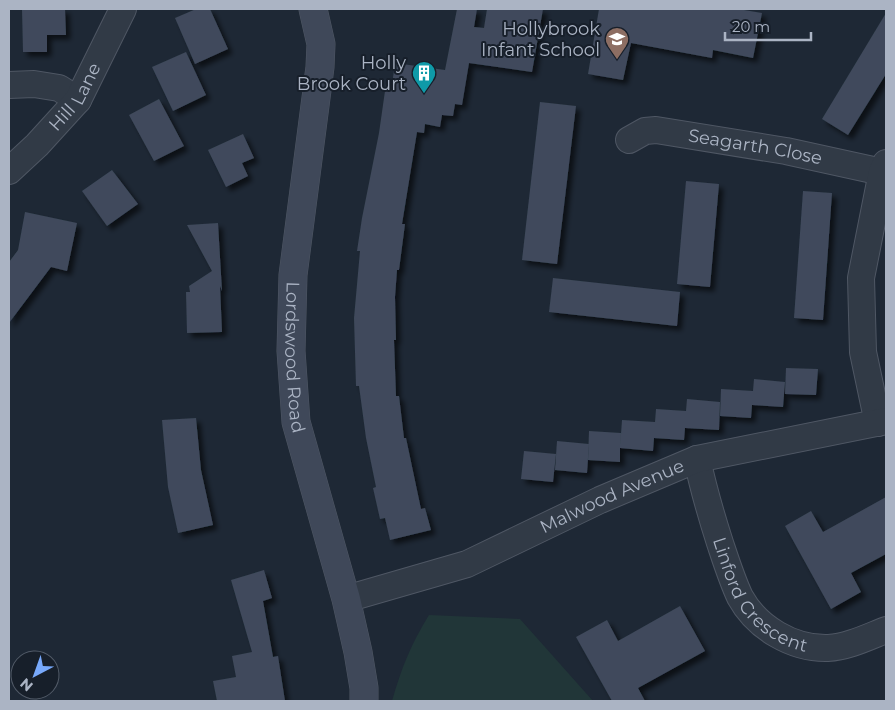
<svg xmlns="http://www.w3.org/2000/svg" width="895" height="710" font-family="Montserrat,sans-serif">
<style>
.green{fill:#213638}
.building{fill:#3f4a5b;filter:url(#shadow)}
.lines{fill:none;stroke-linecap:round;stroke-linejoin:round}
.street-casing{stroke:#4f5764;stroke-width:28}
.secondary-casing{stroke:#4f5764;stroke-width:29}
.street{stroke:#313a46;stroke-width:26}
.secondary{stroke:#3f4859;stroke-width:28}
.labels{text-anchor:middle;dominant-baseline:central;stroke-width:4;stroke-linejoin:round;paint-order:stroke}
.poi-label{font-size:18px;fill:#abb4c4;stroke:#171f2a;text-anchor:end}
.street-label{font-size:18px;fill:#abb4c4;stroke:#171f2a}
</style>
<defs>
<filter id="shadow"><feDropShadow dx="4.5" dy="4.5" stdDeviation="2.5" flood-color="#0009"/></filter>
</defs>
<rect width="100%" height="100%" fill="#1e2835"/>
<path class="green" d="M429,615L520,619L593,701H392C401,669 411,644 429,615Z"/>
<g class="building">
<path d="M22,9H65L66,35H47V52H23Z"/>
<path d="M196,9H210L228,49L195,64L175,18Z"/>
<path d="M457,9H477L474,27L484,28L487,9H543L532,72L469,63L462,105L455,104L453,116L442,115L440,127L425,124L424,133L417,132L402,224H405L399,270H397L395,297L396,340H394L396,396H399L404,438H406L421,509L425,508L431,530L390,540L385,518L380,519L373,488L376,487L366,438L359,386H356L354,318L360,251H357L362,218L379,133L386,84L392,85L395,63L445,70Z"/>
<path d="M599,9H738L762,13L753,58L713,50L712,58L631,43L623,80L588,74Z"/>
<path d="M886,13V74L848,135L822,119Z"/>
<path d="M186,52L206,95L173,111L152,67Z"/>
<path d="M159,99L184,146L154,161L129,115Z"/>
<path d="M540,102L576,106L557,264L522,260Z"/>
<path d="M243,134L254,158L242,163L248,176L226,187L208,150Z"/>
<path d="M112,170L138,204L107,226L82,191Z"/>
<path d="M686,181L719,184L710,287L677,284Z"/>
<path d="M803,191L832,193L823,320L794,318Z"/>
<path d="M25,212L77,223L67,271L51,267L9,323V262L18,250Z"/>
<path d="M218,223L222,291L220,286L222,332L187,333L186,292H190L189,286L212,271L187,225Z"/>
<path d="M553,278L680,292L677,326L549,312Z"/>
<path d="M786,368L818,369L816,395L785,394Z"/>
<path d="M754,379L785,382L783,407L752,405L751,418L720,416L721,389L753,391Z"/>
<path d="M687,399L720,402L719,430L685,428L684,440L654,438L653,451L620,448V462L588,460L589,431L621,433L620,448L622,420L655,422L656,409L686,411Z"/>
<path d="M196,418L201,470L213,525L178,533L168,487L162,420Z"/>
<path d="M557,441L589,444L587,473L555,470Z"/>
<path d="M524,451L556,454L553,482L521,479Z"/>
<path d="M886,497V554L851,573L861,592L831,609L785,526L811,511L823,532Z"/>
<path d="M264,570L272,598L263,601L273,657L278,656L285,701H217L213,681L236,677L232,656L252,652L231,580Z"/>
<path d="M680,606L705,651L638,688L645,701H612L576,637L607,620L618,641Z"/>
</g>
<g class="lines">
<g class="street-casing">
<g id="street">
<path d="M9,85L34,84L59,88L78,100"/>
<path id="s1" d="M629,140L645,131L656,130L786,151L882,172"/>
<path id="s2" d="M9,171L37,145L78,100L123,9"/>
<path d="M878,423L863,352L861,278L882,172L886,163"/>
<path id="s3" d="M697,459C703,487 711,515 720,543C726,561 732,580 740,597C757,628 793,649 828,648C848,647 868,637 886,630"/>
<path id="s4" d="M346,599L467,564L600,500L697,459L886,421"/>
</g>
</g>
<g class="secondary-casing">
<g id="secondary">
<path id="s5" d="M313,9L321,44L320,67L293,275L291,351L296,422L346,599L358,652L364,688V701"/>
</g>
</g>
<use href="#street" class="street"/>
<use href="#secondary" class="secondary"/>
</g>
<defs>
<g id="school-pin" transform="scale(1.25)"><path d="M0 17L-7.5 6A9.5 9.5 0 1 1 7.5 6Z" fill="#8d6e63" stroke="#171f2a"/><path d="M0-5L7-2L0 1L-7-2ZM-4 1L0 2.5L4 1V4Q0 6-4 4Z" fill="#fff"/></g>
<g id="building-pin" transform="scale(1.25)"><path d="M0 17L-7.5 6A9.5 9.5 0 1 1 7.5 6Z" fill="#0f9aa8" stroke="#171f2a"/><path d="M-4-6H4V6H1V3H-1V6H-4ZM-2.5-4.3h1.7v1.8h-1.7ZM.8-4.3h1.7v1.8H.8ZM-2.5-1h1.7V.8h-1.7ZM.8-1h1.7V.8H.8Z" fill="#fff"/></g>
</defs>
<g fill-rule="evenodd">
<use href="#school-pin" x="617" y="39"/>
<use href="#building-pin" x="424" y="73"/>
</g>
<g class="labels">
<g class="poi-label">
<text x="600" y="29">Hollybrook<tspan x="600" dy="21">Infant School</tspan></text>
<text x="406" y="63">Holly<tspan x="406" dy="21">Brook Court</tspan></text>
</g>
<g class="street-label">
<text stroke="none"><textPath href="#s2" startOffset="100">Hill Lane</textPath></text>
<text stroke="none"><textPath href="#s1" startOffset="130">Seagarth Close</textPath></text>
<text stroke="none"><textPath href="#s5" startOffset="351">Lordswood Road</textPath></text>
<text stroke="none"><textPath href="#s4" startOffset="286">Malwood Avenue</textPath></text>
<text stroke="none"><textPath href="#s3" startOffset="156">Linford Crescent</textPath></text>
</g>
</g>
<rect width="895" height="710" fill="none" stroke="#abb4c4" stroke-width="20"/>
<g transform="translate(35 675) rotate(221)"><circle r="24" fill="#171f2a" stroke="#525b68"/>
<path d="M0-4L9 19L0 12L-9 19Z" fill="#78a9fb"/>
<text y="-8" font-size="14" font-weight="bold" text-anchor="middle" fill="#abb4c4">N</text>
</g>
<path d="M725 32v8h86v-8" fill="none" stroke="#abb4c4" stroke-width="2.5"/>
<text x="732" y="32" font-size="15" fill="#abb4c4" stroke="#171f2a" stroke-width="4" paint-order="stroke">20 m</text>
</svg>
